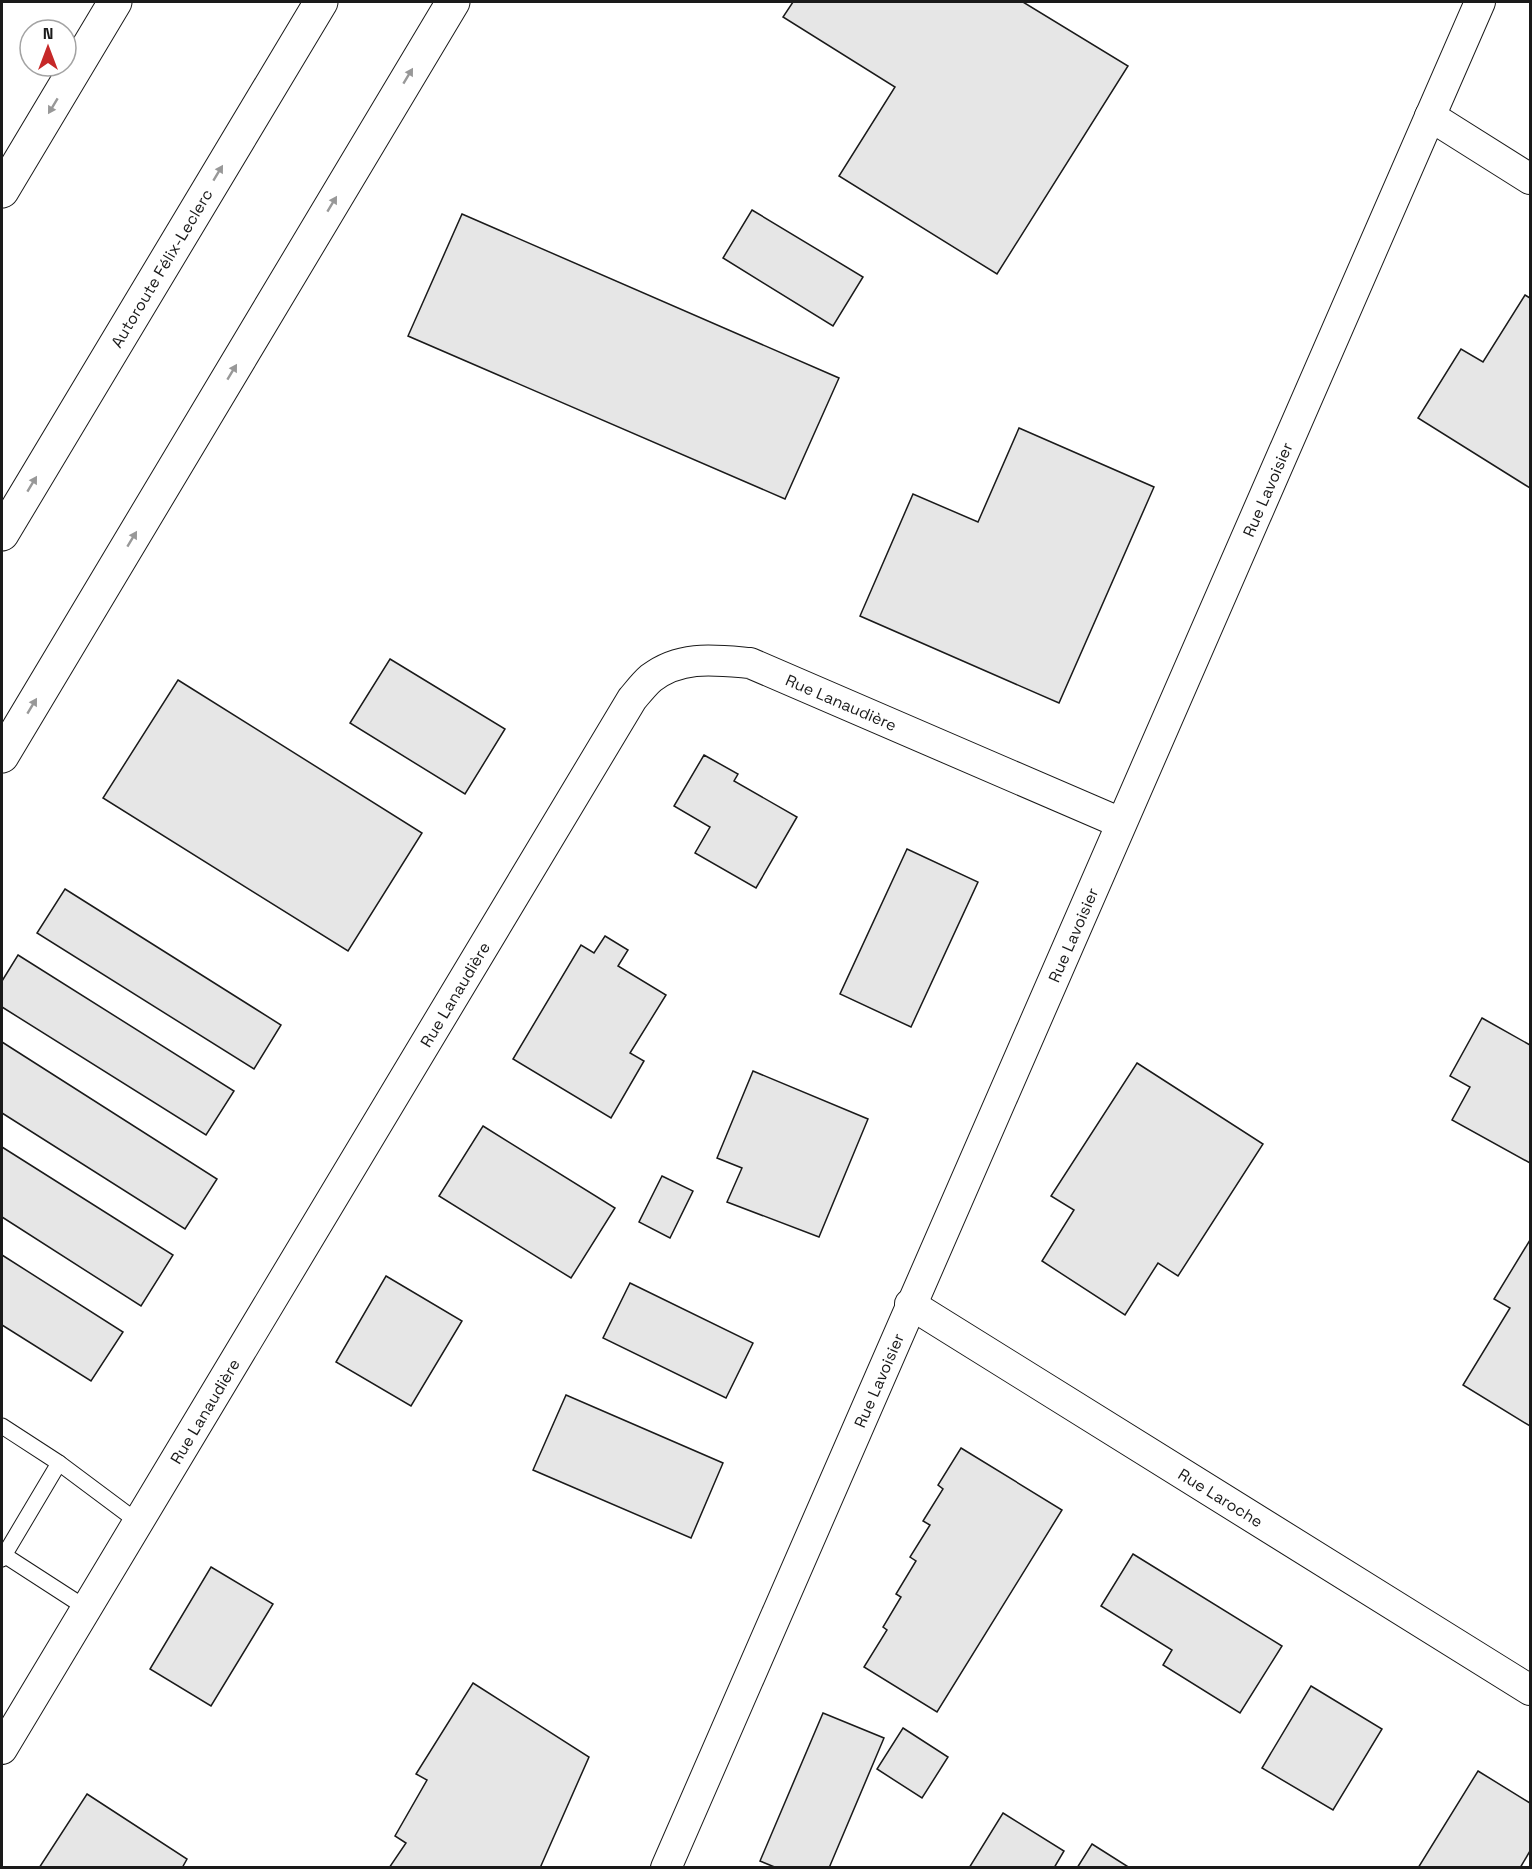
<svg xmlns="http://www.w3.org/2000/svg" width="1532" height="1869" font-family="'Space Grotesk',sans-serif">
<style>
.building{fill:#e6e6e6;stroke:#1a1a1a;stroke-width:1.5}
.lines{fill:none;stroke-linecap:round;stroke-linejoin:round}
.lane-casing{stroke:#1a1a1a;stroke-width:17}
.street-casing{stroke:#1a1a1a;stroke-width:32}
.highway-casing{stroke:#1a1a1a;stroke-width:35}
.lane{stroke:#fff;stroke-width:15}
.street{stroke:#fff;stroke-width:30}
.highway{stroke:#fff;stroke-width:33}
.oneway{fill:#989898}
.labels{text-anchor:middle;dominant-baseline:central;stroke-width:4.5;stroke-linejoin:round;paint-order:stroke}
.street-label{font-size:16px;fill:#1a1a1a;stroke:#fff}
</style>
<rect width="100%" height="100%" fill="#fff"/>
<g class="building">
<path d="M793,2H1023L1128,66L997,274L839,176L895,87L783,17Z"/>
<path d="M752,210L863,277L833,326L723,258Z"/>
<path d="M462,214L839,378L785,499L408,336Z"/>
<path d="M1525,295L1530,298V488L1418,418L1461,349L1483,362Z"/>
<path d="M1019,428L1154,487L1059,703L860,616L913,494L978,522Z"/>
<path d="M390,659L505,729L465,794L350,723Z"/>
<path d="M178,680L422,833L348,951L103,798Z"/>
<path d="M704,755L738,774L734,781L797,817L756,888L695,853L710,827L674,806Z"/>
<path d="M907,849L978,882L911,1027L840,994Z"/>
<path d="M65,889L281,1025L254,1069L37,933Z"/>
<path d="M605,936L628,950L618,966L666,995L630,1053L644,1061L611,1118L513,1059L581,945L594,953Z"/>
<path d="M18,955L234,1091L206,1135L2,1007V981Z"/>
<path d="M1482,1018L1530,1045V1163L1452,1120L1470,1087L1450,1076Z"/>
<path d="M2,1042L217,1179L185,1229L2,1113Z"/>
<path d="M1137,1063L1263,1144L1178,1276L1158,1263L1125,1315L1042,1261L1074,1210L1051,1196Z"/>
<path d="M753,1071L868,1119L819,1237L727,1202L742,1168L717,1158Z"/>
<path d="M483,1126L615,1208L571,1278L439,1196Z"/>
<path d="M2,1147L173,1255L141,1306L2,1217Z"/>
<path d="M662,1176L693,1191L670,1238L639,1222Z"/>
<path d="M1530,1240V1426L1463,1385L1510,1308L1494,1299Z"/>
<path d="M2,1255L123,1332L91,1381L2,1325Z"/>
<path d="M386,1276L462,1321L411,1406L336,1362Z"/>
<path d="M630,1283L753,1343L726,1398L603,1338Z"/>
<path d="M566,1395L723,1463L691,1538L533,1470Z"/>
<path d="M961,1448L1062,1510L937,1712L864,1667L887,1630L883,1627L901,1597L896,1594L916,1561L910,1557L930,1525L923,1521L943,1489L938,1485Z"/>
<path d="M1133,1554L1282,1646L1240,1713L1163,1665L1172,1650L1101,1606Z"/>
<path d="M211,1567L273,1604L211,1706L150,1669Z"/>
<path d="M473,1683L589,1757L540,1868H389L406,1843L395,1836L427,1780L416,1774Z"/>
<path d="M1311,1686L1382,1729L1333,1810L1262,1768Z"/>
<path d="M823,1713L884,1738L829,1868H777L760,1861Z"/>
<path d="M903,1728L948,1757L922,1798L877,1769Z"/>
<path d="M1478,1771L1530,1803V1851L1520,1868H1418Z"/>
<path d="M87,1794L187,1859L182,1868H39Z"/>
<path d="M1003,1813L1064,1851L1054,1868H969Z"/>
<path d="M1092,1844L1130,1868H1077Z"/>
</g>
<g class="lines">
<g class="lane-casing">
<g id="lane">
<path d="M2,1426L59,1463L2,1559"/>
<path d="M59,1463L138,1522"/>
<path d="M4,1555L86,1608"/>
</g>
</g>
<g class="street-casing">
<g id="street">
<path d="M1430,116L1530,179"/>
<path id="s1" d="M910,1304L1530,1690"/>
<path id="s2" d="M2,1749L632,699C638,692 644,684 651,678C681,655 715,660 750,663L1121,823"/>
<path id="s3" d="M666,1868L1480,2"/>
</g>
</g>
<g class="highway-casing">
<g id="highway">
<path d="M2,191L115,2"/>
<path id="s4" d="M2,534L321,2"/>
<path d="M2,756L453,2"/>
</g>
</g>
<use href="#lane" class="lane"/>
<use href="#street" class="street"/>
<use href="#highway" class="highway"/>
</g>
<defs><path id="oneway-solid" d="M-6-.8H1V-3.2L6.5 0L1 3.2V.8H-6Z" transform="scale(1.5)"/></defs>
<g class="oneway">
<use href="#oneway-solid" transform="translate(408 76) rotate(-59)"/>
<use href="#oneway-solid" transform="translate(53 106) rotate(121)"/>
<use href="#oneway-solid" transform="translate(218 173) rotate(-59)"/>
<use href="#oneway-solid" transform="translate(332 204) rotate(-59)"/>
<use href="#oneway-solid" transform="translate(232 372) rotate(-59)"/>
<use href="#oneway-solid" transform="translate(32 484) rotate(-59)"/>
<use href="#oneway-solid" transform="translate(132 539) rotate(-59)"/>
<use href="#oneway-solid" transform="translate(32 706) rotate(-59)"/>
</g>
<g class="labels">
<g class="street-label">
<text stroke="none"><textPath href="#s4" startOffset="310">Autoroute Félix-Leclerc</textPath></text>
<text stroke="none"><textPath href="#s3" startOffset="1504">Rue Lavoisier</textPath></text>
<text stroke="none"><textPath href="#s2" startOffset="1455">Rue Lanaudière</textPath></text>
<text stroke="none"><textPath href="#s3" startOffset="1018">Rue Lavoisier</textPath></text>
<text stroke="none"><textPath href="#s2" startOffset="880">Rue Lanaudière</textPath></text>
<text stroke="none"><textPath href="#s3" startOffset="532">Rue Lavoisier</textPath></text>
<text stroke="none"><textPath href="#s2" startOffset="394">Rue Lanaudière</textPath></text>
<text stroke="none"><textPath href="#s1" startOffset="366">Rue Laroche</textPath></text>
</g>
</g>
<rect width="1532" height="1869" fill="none" stroke="#1a1a1a" stroke-width="6"/>
<g transform="translate(48 48)"><circle r="28" fill="#ffffff" stroke="#a3a3a3" stroke-width="1.5"/>
<path d="M0-4.5L10 22L0 15L-10 22Z" fill="#c62828"/>
<text y="-9" font-size="16" font-weight="bold" text-anchor="middle" fill="#1a1a1a">N</text>
</g>
</svg>
